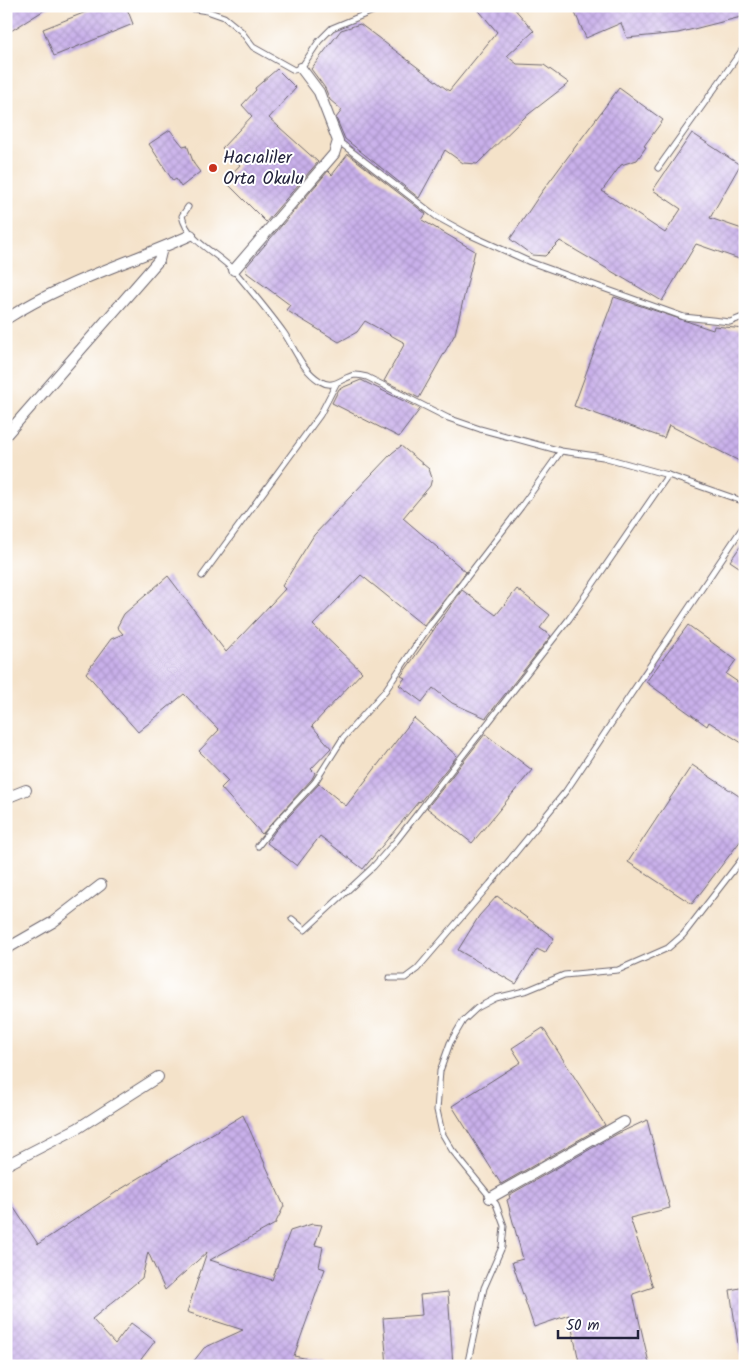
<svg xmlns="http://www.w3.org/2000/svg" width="751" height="1372" font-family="Kalam,sans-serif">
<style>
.building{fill:url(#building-cross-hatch)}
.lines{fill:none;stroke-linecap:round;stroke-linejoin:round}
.lane-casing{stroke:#6c656d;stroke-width:7}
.street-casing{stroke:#6c656d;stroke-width:12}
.lane{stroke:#fff;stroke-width:5}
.street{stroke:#fff;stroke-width:10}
.poi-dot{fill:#c8321e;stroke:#fff;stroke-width:2}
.labels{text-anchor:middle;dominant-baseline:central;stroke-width:4;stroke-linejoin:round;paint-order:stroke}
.poi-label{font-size:18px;fill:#22223b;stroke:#fff;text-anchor:start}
</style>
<defs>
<pattern id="building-cross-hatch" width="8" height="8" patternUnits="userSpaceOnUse" patternTransform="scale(1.25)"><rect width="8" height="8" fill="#c9b0ea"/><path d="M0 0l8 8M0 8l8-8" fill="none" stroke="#ac97ca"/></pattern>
</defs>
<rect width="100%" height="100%" fill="#fff"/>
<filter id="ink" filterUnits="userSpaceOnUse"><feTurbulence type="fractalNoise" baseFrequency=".02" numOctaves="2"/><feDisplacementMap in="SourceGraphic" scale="10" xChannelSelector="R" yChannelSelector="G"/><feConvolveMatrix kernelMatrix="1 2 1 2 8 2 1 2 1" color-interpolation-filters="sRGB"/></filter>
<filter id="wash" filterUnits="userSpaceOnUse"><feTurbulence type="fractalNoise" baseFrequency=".0096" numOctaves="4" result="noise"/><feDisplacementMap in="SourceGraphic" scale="20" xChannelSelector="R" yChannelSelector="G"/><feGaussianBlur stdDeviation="1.12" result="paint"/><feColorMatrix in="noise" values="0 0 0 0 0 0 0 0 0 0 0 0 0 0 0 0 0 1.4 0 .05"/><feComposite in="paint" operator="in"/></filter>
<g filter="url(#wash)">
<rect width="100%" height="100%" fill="#f4e2c9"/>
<g id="blocks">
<g class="building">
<path d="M6,6H51L6,34Z"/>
<path d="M101,6H126L133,24L54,56L43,29Z"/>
<path d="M475,6H512L534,31L507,56L517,64L544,65L569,83L525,117L477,164L463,163L445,150L419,198L345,139L336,118L342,110L330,100L325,88L311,69L341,30L360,24L449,91L497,32Z"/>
<path d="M572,6H745V16L678,33L627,38L621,23L586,38Z"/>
<path d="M277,69L296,88L269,118L318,162L266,222L225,181L240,165L222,148L252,116L242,105L256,90L255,88Z"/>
<path d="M619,88L663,120L644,146L646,147L637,160L621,165L602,191L665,233L681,209L653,190L692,133L740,165L710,218L745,230V261L696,244L662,301L560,241L545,256L532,255L510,239L541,193Z"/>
<path d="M170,130L183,146L187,145L194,164L200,172L181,187L176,179L173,181L149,144Z"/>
<path d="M348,154L426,214L422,220L475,251L455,334L419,398L384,381L405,343L365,321L357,332L339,342L286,310L290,305L247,273L246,270L247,266L328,171L332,175Z"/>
<path d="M614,297L713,330L714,326L745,329V464L669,425L664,438L574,406Z"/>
<path d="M361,380L420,409L399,437L332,403L339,389Z"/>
<path d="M401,446L429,469L432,478L430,486L403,518L466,572L424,626L361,575L313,625L362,672L312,726L331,748L311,769L315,773L312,779L262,834L221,788L228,781L199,751L219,730L184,694L138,732L86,673L111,639L123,634L117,627L124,614L168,576L226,652L285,589L282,586L314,535L392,453Z"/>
<path d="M745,540V571L730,561Z"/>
<path d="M517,589L550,615L540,628L551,636L486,718L452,703L433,688L422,702L399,685L405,678L401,676L462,590L496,615Z"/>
<path d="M688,625L736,660L726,674L745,687V745L709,722L707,726L646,682Z"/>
<path d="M414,718L457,756L420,802L419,801L363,869L320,836L297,866L267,843L275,831L319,784L346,806Z"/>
<path d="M485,734L532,770L472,843L427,808Z"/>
<path d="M692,765L745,800V835L692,904L628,862Z"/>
<path d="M497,896L554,938L545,953L537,949L516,984L458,950L479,916Z"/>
<path d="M543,1028L605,1125L501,1184L452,1106L521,1062L512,1048Z"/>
<path d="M243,1115L284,1206L275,1224L210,1260L272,1280L290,1231L312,1224L322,1225L315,1245L323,1247L319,1267L325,1269L294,1356L324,1362L323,1366H190L204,1348L243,1330L187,1312L207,1252L165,1290L148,1252L142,1278L92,1319L115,1344L131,1323L155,1341L136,1366H6V1196L38,1244L121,1189Z"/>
<path d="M647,1120L670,1208L630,1218L653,1287L633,1294L649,1363L639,1366H580L569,1315L534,1327L512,1262L523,1259L507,1200L510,1198L509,1195L617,1134Z"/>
<path d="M745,1287V1356L740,1357L730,1290Z"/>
<path d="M448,1292L453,1366H387L383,1318L422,1315L420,1295Z"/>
</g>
</g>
</g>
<g filter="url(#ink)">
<use href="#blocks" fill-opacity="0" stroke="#6c656d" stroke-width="1"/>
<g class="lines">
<g class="lane-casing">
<g id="lane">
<path d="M176,6L207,11L224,17L241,31L253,47L294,70L301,68L319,41L332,28L385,6"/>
<path d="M338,141L437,217L468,234L530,262L684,317L730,322L745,316"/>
<path d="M658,168L745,46"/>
<path d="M188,207L182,216C188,243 219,253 236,273C252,292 269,312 284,333C295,349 302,370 320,381C334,390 342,377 355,375C359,375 363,376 367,377L448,418L480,429L561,451L603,457L668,475L745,502"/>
<path d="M202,576L320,415L336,384"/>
<path d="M258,846L272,828L315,782L343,738L385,691L427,629L521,507L561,451"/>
<path d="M292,919L305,930L373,867L396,841L569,619L668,475"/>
<path d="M389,978H405L417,969L490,884L566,791L745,524"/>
<path d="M467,1366L484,1288L502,1247L504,1226L496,1204L452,1150L442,1133L437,1110L440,1071L450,1043L463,1021L477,1008L496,998L528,990L564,975L618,970L668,948L683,935L745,855"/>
</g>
</g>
<g class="street-casing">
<g id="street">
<path d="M234,270L334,154L338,141L319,92L301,68"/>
<path d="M6,319C67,280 127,264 191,235"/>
<path d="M6,435L159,260L162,248"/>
<path d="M6,798L26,790"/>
<path d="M6,949L53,922L101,885"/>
<path d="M6,1165L78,1128L158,1077"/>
<path d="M490,1198L624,1122"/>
</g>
</g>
<use href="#lane" class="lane"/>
<use href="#street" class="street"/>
</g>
</g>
<circle class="poi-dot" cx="213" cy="168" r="5"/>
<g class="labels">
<g class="poi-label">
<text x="223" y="158">Hacıaliler<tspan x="223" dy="21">Orta Okulu</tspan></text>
</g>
</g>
<rect width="751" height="1372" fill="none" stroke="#fff" stroke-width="25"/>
<path d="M558 1330v8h80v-8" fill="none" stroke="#22223b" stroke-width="2.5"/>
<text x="566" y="1330" font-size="15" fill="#22223b" stroke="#ffffff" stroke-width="4" paint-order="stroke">50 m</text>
</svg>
